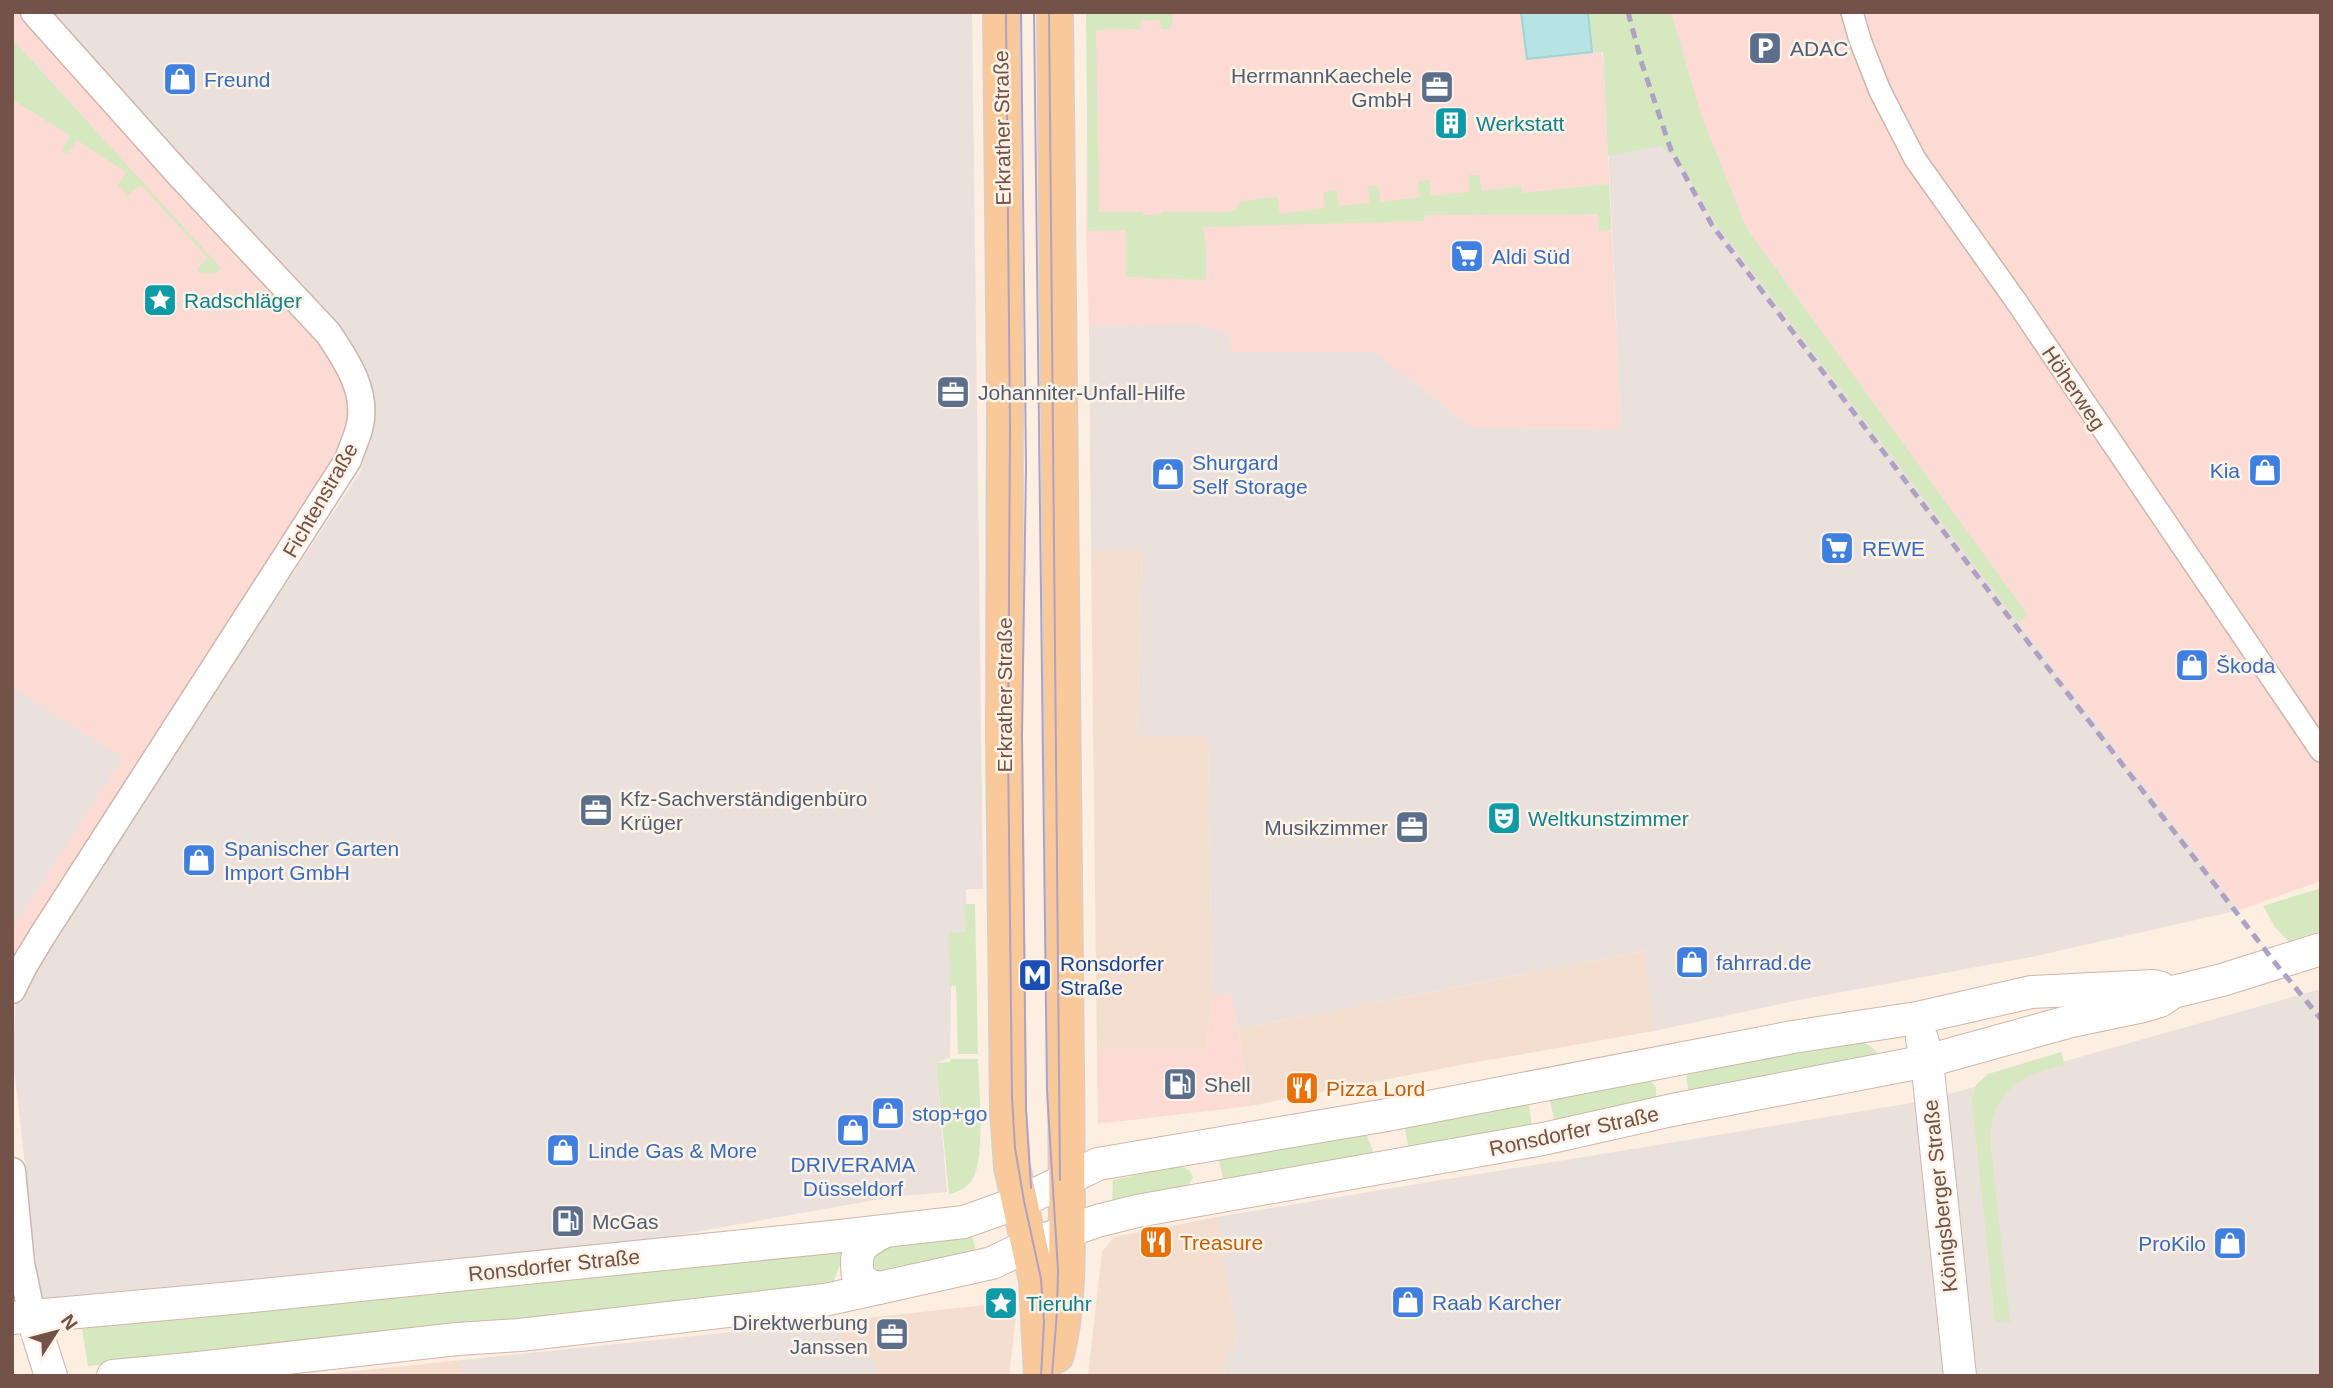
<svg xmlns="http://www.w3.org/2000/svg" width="2333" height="1388" font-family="Arial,sans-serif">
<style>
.residential{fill:#f3ded0}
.commercial{fill:#fcdbd5}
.industrial{fill:#eae1dc}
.green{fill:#d6e8c0}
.water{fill:#b6e4e4;stroke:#9dd5d6;stroke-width:2}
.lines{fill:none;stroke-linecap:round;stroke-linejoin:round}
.minor-casing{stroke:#ceb6ab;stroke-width:24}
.tertiary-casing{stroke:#ceb6ab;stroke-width:29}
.secondary-casing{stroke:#d1b5a8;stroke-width:34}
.primary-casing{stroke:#d8cfcc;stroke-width:38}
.minor{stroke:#fff;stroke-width:21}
.tertiary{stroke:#fff;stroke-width:26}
.secondary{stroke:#fff;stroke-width:32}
.primary{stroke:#f9c99a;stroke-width:35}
.tram{stroke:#afa1c4;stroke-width:2}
.rail{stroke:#afa1c4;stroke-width:5;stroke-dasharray:10 7;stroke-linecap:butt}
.labels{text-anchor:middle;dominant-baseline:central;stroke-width:5;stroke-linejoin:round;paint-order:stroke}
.service-label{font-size:21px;fill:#4e5e75;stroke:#fff2e7;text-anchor:start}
.shop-label{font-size:21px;fill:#366cbe;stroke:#fff2e7;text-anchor:start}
.culture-label{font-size:21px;fill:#0d838f;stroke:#fff2e7;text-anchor:start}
.street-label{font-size:21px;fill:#725249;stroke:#fff2e7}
.transit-label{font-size:21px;fill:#164399;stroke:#fff2e7;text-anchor:start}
.food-label{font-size:21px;fill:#c56008;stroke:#fff2e7;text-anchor:start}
</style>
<rect width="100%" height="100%" fill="#fceee1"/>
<g class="residential">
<path d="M1142,549L1137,736H1208L1212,996L1206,1050H1097L1091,550Z"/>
<path d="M1646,951L1654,1031L1460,1065L1250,1106L1238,1029Z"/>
<path d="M1217,1217L1237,1334L1235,1349H1227L1224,1376H1088L1102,1252L1114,1237Z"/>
<path d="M1004,1303L1016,1315L1009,1376H878L876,1360H871L842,1351L839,1321Z"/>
<path d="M462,1360L464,1376H307Z"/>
</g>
<g class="commercial">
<path d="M12,12H29L327,337L358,406L347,449L12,976Z"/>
<path d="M1088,12H1597L1604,72L1621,429L1473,428L1375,352H1230L1123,326H1089L1086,231Z"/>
<path d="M1626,12H2321V881L2240,910L2019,622L1705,205Z"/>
<path d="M1232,993L1250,1106L1098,1124L1097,1050H1206L1212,996Z"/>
</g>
<g class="industrial">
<path d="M52,12H972L983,889H966L967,935H952L950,1058L936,1063L947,1192L892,1197L577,1253L40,1299L13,1059L16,998L38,957L361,471L374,416L363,363L337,325L94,64Z"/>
<path d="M1604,50L1643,81L2019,622L2240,910L2031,957L1804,999L1654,1031L1645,951L1238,1029L1231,994L1212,996L1208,737H1137L1142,550H1091L1089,326L1196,325L1229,333L1230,352H1375L1473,428L1621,429Z"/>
<path d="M12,687L123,758L12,929Z"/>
<path d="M2321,989V1376H1224L1227,1349H1235L1237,1334L1217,1217L1924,1101Z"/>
<path d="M839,1321L842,1350L870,1347L871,1360H876L878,1376H464L462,1360Z"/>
</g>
<g class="green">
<path d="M1086,12H1174L1171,29H1161L1160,20L1141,21L1140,29L1096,30L1099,212H1142L1143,215L1162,214V212H1229L1237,208L1240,201L1277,197L1280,214L1325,208L1323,192L1337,190L1339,206L1369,203L1368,186H1378L1381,202L1420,197L1418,181L1429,180L1431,196L1470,192L1469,175H1479L1482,191L1521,186L1522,193L1609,184L1611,230L1598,231V214L1425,215L1424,221L1203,227L1206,246V280L1126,277V230L1088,231Z"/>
<path d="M1588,12H1671L1701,115L1747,229L2028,615L2018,623L1715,222L1676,157L1660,146L1608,156L1603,52H1592Z"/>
<path d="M12,39L221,268L214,274L200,273L197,269L208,258L141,185L128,195L118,185L126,172L77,140L67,154L62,150L70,136L15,101L12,105Z"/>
<path d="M2321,888V930L2289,942L2275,927L2263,906Z"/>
<path d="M965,904H975L978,1054H958L956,986H950L949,933L966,932Z"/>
<path d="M1860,1041C1868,1045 1877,1049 1879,1058L1697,1094L1688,1089L1686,1072Z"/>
<path d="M2061,1052L2065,1065C2022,1074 1992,1090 1990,1139L2010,1322H1995L1972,1099L1976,1085L1988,1074Z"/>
<path d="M950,1059H978C979,1085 986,1161 972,1180C967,1188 958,1192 949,1194L936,1063L950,1062Z"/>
<path d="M1650,1080L1656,1087V1103L1555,1123L1549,1097Z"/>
<path d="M1527,1101L1529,1105L1532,1127L1409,1149L1404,1125Z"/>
<path d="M1366,1134L1373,1151L1371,1156L1227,1181L1223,1178L1219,1161L1222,1158Z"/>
<path d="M1174,1167C1184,1167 1189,1167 1193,1177L1187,1188L1112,1205L1113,1180Z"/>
<path d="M971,1232L976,1251L880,1273L873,1265L872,1257L880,1246Z"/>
<path d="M841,1247L844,1254L831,1288L88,1366L82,1329L155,1320Z"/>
</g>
<path class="water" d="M1521,12H1588L1592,52L1527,59Z"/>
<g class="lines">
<g class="minor-casing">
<path id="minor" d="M1852,12L1860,40L1880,91L1915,159L2016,301L2321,751"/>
</g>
<g class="tertiary-casing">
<g id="tertiary">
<path d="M12,990L25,964L42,936L348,460C351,450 356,440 359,429C369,394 347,361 328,333L178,173L34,12"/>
<path d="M12,1171L21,1263L32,1316"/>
</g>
</g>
<g class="secondary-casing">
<g id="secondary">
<path d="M1922,1039L1927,1061L1960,1376"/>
<path d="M879,1288L868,1285L858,1276C854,1248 861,1244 885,1231"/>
<path d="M32,1316L51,1376"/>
<path d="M12,1318L243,1297L831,1237L964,1222L1020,1202L1098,1164L1387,1115L1793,1037L1917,1018L2031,992L2153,986L2161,988"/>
<path d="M113,1376L189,1369L457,1339L520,1335L825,1300L992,1263L1029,1245L1097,1221L1137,1211L1543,1139L1672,1110L1927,1061L2071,1021L2143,1006L2160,1001L2173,992L2222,980L2321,949"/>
</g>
</g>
<g class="primary-casing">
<g id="primary">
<path d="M1001,12L1005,397L1004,737L1008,1111L1012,1167L1037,1281L1042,1376"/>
<path d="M1055,12L1066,1067C1066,1117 1067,1167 1067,1217C1067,1263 1067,1310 1056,1355"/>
</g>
</g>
<use href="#minor" class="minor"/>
<use href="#tertiary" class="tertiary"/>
<use href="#secondary" class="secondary"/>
<use href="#primary" class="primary"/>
<g class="tram">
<path d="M1006,12L1010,428L1008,749L1012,1097L1015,1148L1024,1201L1041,1279L1044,1322L1041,1376"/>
<path d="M1021,12L1026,467L1022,736L1026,1109L1031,1188"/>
<path d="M1034,12L1047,1091L1058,1270L1057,1311L1052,1376"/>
<path d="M1049,12L1060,1180"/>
</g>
<path class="rail" d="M1628,12L1642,64L1671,150L1712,225L1975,573L2276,964L2321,1019"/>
</g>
<defs>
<g id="parking-square" transform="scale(1.75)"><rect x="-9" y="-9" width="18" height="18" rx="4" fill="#5c6f8a" stroke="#fff2e7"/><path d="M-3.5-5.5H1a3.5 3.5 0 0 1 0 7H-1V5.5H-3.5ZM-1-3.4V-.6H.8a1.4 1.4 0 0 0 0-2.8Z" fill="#fff"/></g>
<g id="shop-square" transform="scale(1.75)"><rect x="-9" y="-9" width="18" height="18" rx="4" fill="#3f7fe0" stroke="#fff2e7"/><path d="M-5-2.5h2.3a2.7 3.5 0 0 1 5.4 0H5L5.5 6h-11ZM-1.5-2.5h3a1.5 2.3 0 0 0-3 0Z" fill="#fff"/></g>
<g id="office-square" transform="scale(1.75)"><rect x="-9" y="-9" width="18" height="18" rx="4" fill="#5c6f8a" stroke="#fff2e7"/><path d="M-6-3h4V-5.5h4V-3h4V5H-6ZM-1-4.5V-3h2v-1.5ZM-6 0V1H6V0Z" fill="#fff"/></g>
<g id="building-square" transform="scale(1.75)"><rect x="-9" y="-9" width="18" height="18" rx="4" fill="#0f9aa8" stroke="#fff2e7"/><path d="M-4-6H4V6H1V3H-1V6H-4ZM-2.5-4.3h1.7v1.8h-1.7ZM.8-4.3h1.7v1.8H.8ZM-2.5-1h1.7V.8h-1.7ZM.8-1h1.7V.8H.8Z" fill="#fff"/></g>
<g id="supermarket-square" transform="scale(1.75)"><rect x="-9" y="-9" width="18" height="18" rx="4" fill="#3f7fe0" stroke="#fff2e7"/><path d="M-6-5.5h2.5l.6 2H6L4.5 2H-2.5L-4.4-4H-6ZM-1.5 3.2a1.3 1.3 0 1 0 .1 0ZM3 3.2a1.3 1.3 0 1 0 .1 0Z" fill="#fff"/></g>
<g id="sight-square" transform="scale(1.75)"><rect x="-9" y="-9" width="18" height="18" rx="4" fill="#0f9aa8" stroke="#fff2e7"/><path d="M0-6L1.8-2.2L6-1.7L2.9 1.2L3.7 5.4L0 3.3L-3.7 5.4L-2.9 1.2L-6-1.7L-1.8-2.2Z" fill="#fff"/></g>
<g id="theatre-square" transform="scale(1.75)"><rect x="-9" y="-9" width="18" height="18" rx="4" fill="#0f9aa8" stroke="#fff2e7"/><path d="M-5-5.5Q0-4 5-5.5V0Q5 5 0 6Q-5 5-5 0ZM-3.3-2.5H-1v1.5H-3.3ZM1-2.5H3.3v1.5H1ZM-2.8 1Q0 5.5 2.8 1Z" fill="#fff"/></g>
<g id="metro-square" transform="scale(1.75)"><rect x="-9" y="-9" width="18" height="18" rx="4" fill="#1a4fb4" stroke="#fff2e7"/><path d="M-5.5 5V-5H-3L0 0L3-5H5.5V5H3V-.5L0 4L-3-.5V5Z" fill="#fff"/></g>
<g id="fuel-square" transform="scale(1.75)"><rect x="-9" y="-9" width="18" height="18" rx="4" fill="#5c6f8a" stroke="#fff2e7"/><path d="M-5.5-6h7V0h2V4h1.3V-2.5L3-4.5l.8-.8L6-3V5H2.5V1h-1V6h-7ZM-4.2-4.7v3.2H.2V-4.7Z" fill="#fff"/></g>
<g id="restaurant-square" transform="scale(1.75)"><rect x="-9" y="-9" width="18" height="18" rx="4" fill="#e8710a" stroke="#fff2e7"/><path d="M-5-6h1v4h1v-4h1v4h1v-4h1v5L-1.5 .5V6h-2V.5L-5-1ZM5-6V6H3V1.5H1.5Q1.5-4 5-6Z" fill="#fff"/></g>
</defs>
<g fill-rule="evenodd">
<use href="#parking-square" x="1765" y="48"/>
<use href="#shop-square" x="180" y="79"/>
<use href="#office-square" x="1437" y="87"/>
<use href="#building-square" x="1451" y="123"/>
<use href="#supermarket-square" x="1467" y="256"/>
<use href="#sight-square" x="160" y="300"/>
<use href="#office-square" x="953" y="392"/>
<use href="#shop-square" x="2265" y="470"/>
<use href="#shop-square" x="1168" y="474"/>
<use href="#supermarket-square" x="1837" y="548"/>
<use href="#shop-square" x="2192" y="665"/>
<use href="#office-square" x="596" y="810"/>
<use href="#theatre-square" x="1504" y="818"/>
<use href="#office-square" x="1412" y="827"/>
<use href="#shop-square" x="199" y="860"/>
<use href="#shop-square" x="1692" y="962"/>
<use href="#metro-square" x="1035" y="975"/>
<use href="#fuel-square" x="1180" y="1084"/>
<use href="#restaurant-square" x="1302" y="1088"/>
<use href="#shop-square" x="888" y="1113"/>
<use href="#shop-square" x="853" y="1130"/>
<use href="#shop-square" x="563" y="1150"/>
<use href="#fuel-square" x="568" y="1221"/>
<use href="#restaurant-square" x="1156" y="1242"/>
<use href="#shop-square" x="2230" y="1243"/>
<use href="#shop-square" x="1408" y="1302"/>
<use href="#sight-square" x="1001" y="1303"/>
<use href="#office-square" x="892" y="1334"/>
</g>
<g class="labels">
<g class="service-label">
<text x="1790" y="48">ADAC</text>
<text x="1412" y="75" text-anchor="end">HerrmannKaechele<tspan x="1412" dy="24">GmbH</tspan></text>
<text x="978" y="392">Johanniter-Unfall-Hilfe</text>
<text x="620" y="798">Kfz-Sachverständigenbüro<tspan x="620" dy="24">Krüger</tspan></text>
<text x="1388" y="827" text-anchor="end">Musikzimmer</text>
<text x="1204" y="1084">Shell</text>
<text x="592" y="1221">McGas</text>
<text x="868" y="1322" text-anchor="end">Direktwerbung<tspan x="868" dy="24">Janssen</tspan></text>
</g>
<g class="shop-label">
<text x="204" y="79">Freund</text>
<text x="1492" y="256">Aldi Süd</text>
<text x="1192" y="462">Shurgard<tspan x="1192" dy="24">Self Storage</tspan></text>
<text x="2240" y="470" text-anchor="end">Kia</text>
<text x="1862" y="548">REWE</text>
<text x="2216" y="665">Škoda</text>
<text x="224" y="848">Spanischer Garten<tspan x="224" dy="24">Import GmbH</tspan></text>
<text x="1716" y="962">fahrrad.de</text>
<text x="912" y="1113">stop+go</text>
<text x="588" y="1150">Linde Gas &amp; More</text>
<text x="853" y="1164" text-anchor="middle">DRIVERAMA<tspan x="853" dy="24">Düsseldorf</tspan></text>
<text x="2206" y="1243" text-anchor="end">ProKilo</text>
<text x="1432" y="1302">Raab Karcher</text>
</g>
<g class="culture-label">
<text x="1476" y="123">Werkstatt</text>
<text x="184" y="300">Radschläger</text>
<text x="1528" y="818">Weltkunstzimmer</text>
<text x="1026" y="1303">Tieruhr</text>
</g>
<g class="street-label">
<text transform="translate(1002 128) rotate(-91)">Erkrather Straße</text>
<text transform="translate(2074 388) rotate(56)">Höherweg</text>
<text transform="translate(320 500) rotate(-60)">Fichtenstraße</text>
<text transform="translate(1004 695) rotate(-90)">Erkrather Straße</text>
<text transform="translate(1574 1131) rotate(-12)">Ronsdorfer Straße</text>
<text transform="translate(1940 1196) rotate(-96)">Königsberger Straße</text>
<text transform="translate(554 1265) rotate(-6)">Ronsdorfer Straße</text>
</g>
<g class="transit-label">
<text x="1060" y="963">Ronsdorfer<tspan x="1060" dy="24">Straße</tspan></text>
</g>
<g class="food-label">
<text x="1326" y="1088">Pizza Lord</text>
<text x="1180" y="1242">Treasure</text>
</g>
</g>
<rect width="2333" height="1388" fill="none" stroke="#725249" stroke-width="28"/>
<g transform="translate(56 1332) rotate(54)" stroke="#fff2e7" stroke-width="5" paint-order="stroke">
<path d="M0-5L12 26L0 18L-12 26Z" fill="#725249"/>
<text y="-10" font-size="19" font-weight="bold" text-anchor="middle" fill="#725249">N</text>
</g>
</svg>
